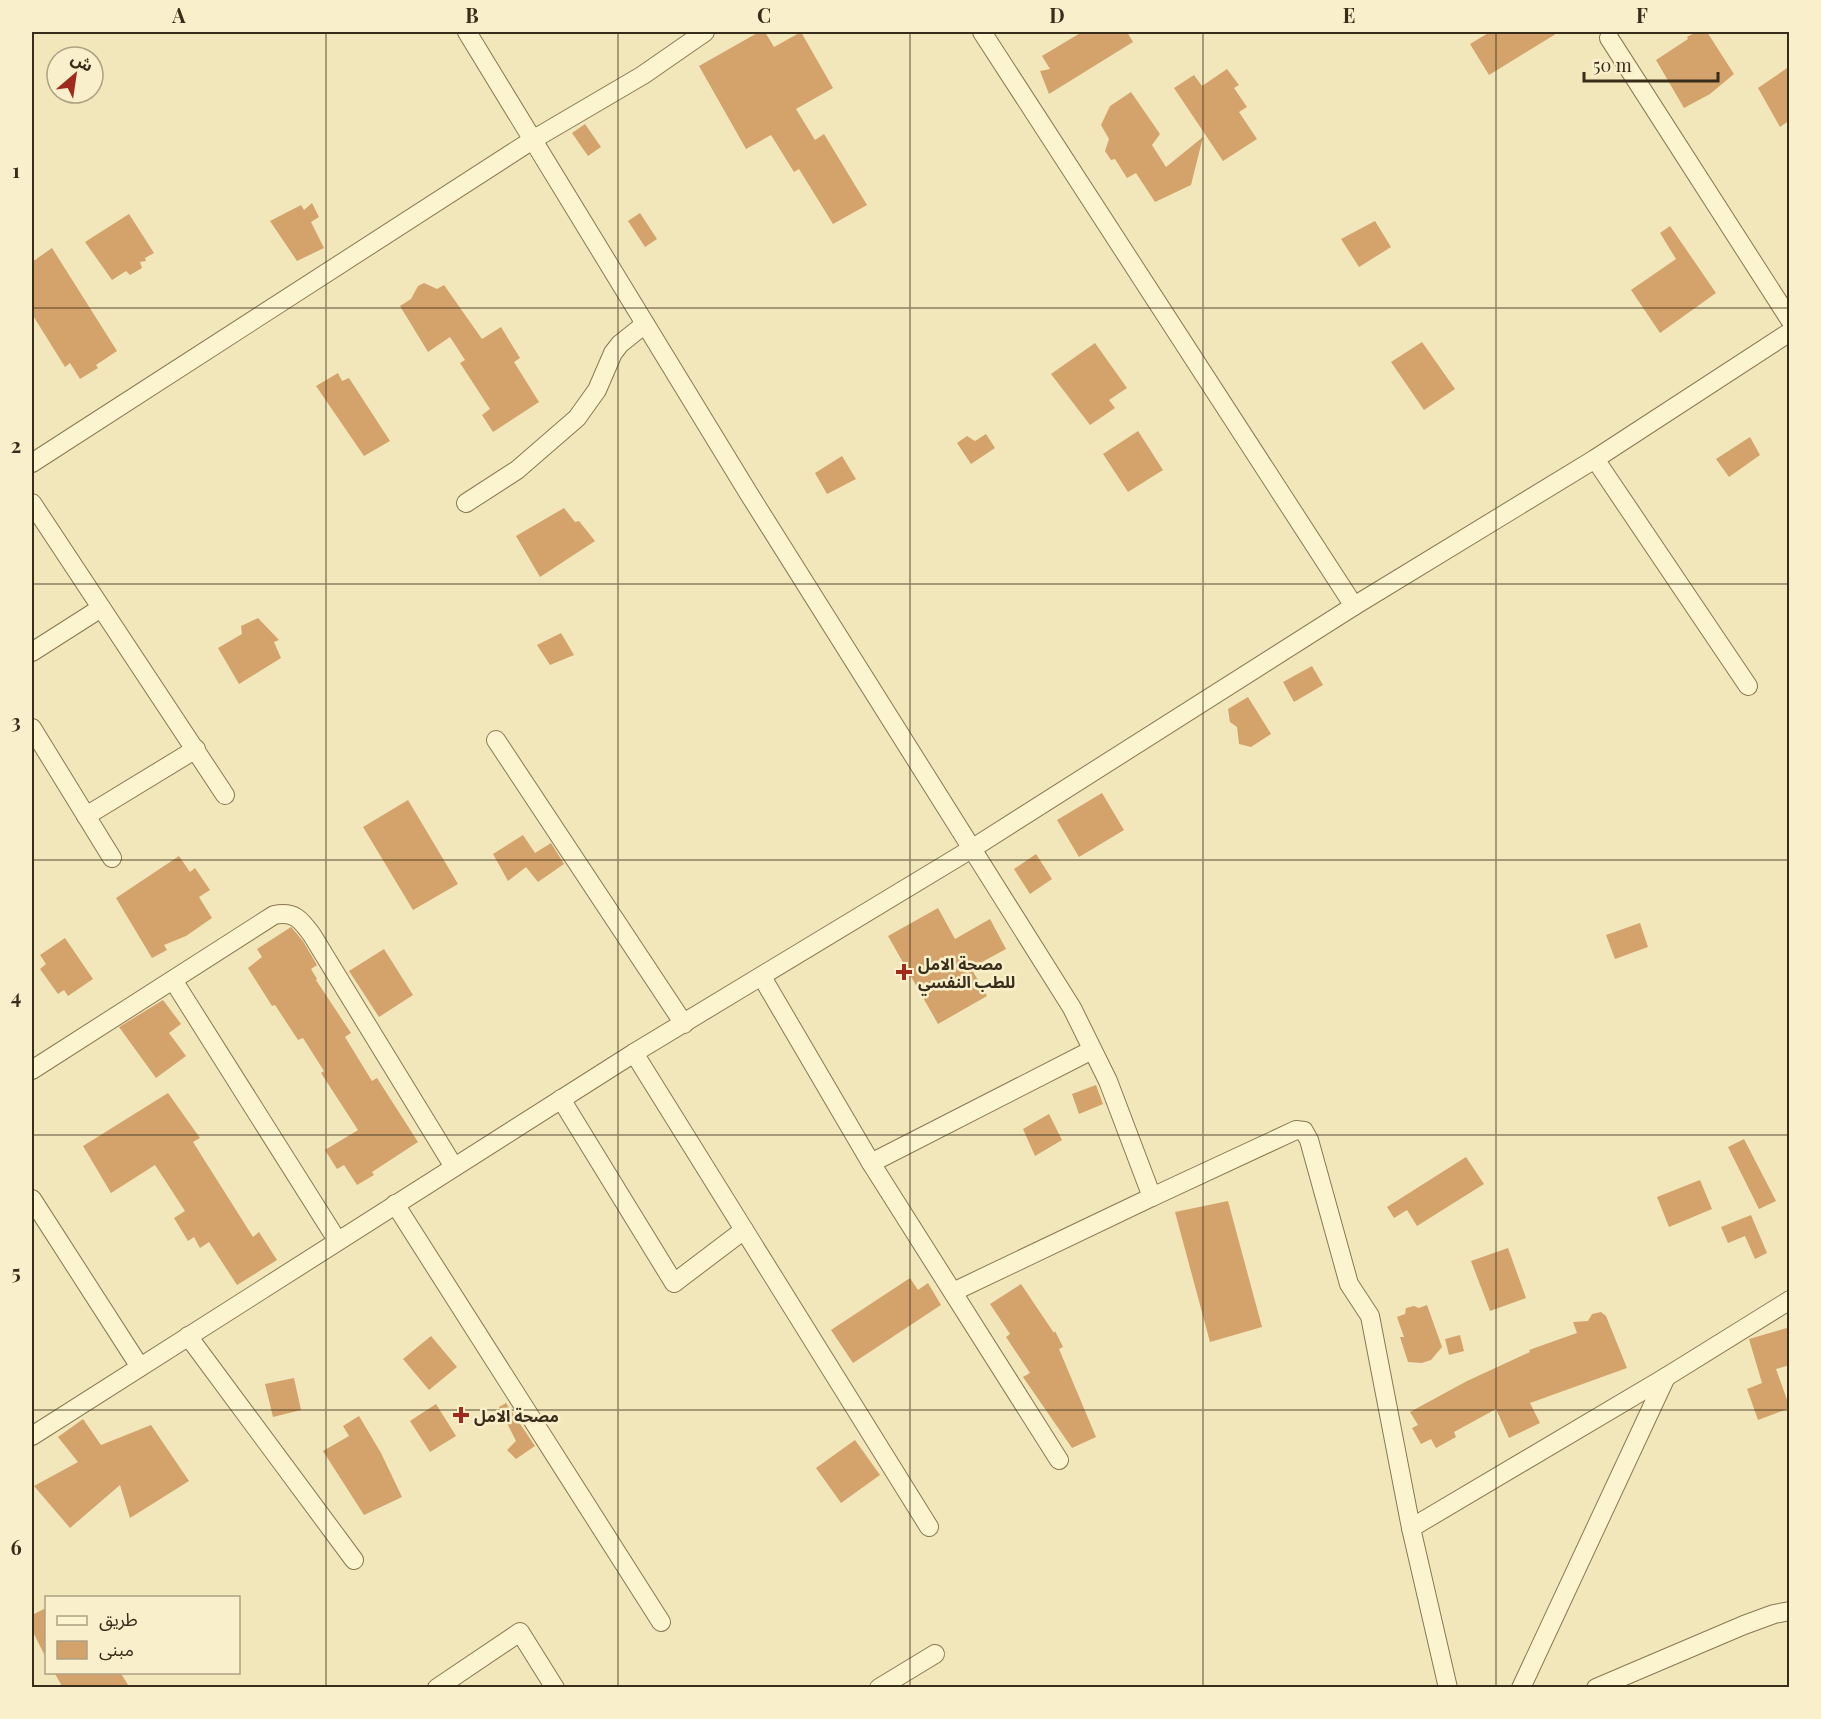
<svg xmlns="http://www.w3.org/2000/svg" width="1821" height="1719" font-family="'Playfair Display','Noto Sans Arabic',serif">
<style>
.building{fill:#d4a36c}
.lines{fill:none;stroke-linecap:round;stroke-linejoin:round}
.street-casing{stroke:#8a7753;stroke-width:20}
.street{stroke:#fcf4ce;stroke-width:18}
.grid{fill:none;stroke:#382c1a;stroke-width:1.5;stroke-opacity:0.55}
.poi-dot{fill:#9f2b1d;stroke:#f9f0cb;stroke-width:2}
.labels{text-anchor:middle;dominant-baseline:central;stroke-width:5;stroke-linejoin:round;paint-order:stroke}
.poi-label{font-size:16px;font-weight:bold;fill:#382c1a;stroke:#f9f0cb;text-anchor:start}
.neatline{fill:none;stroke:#382c1a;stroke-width:2}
.grid-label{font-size:20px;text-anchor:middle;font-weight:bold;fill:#382c1a}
</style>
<rect width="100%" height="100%" fill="#f2e7ba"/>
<g class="building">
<path d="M759,32H765L774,47L801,32L833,88L796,109L815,140L824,134L867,205L833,224L799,169L794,172L771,135L746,149L699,66Z"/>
<path d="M1082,32H1127L1133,42L1049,94L1040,71L1050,69L1042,56Z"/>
<path d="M1490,32H1559L1489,75L1470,44Z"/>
<path d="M1696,32H1707L1734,74L1710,94L1684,108L1656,60L1688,39L1687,37Z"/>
<path d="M1790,66V120L1780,127L1758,88Z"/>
<path d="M1227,69L1239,85L1234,88L1247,107L1239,112L1257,139L1223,161L1174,88L1194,75L1202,86Z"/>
<path d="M1131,92L1160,134L1152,145L1166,167L1203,137L1191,185L1155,202L1136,173L1127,178L1115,159L1111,160L1105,151L1109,139L1101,125L1110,106Z"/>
<path d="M585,124L601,147L588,156L572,133Z"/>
<path d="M312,203L319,217L311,222L324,248L297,261L270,221L301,205L304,210Z"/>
<path d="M640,213L657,239L645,247L628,221Z"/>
<path d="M129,214L154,253L145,258L146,261L140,262L142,268L130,275L126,271L112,280L85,242Z"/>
<path d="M1375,221L1391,247L1359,267L1341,239Z"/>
<path d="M1670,226L1716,293L1660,333L1631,290L1676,259L1660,233Z"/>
<path d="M52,248L117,351L96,365L98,368L80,379L70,363L65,367L32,314V262Z"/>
<path d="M424,283L437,289L444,285L482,339L501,327L520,358L514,362L539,402L493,432L482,415L490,409L460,363L465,360L450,337L428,352L400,306L411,299L418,286Z"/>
<path d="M1422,342L1455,389L1424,410L1391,362Z"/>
<path d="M1095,343L1127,388L1109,400L1115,408L1090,425L1051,374Z"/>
<path d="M338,373L342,381L349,378L390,441L364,456L316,386Z"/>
<path d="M1138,431L1163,470L1128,492L1103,454Z"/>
<path d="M986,434L995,448L971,464L957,443L967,436L975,441Z"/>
<path d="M1750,437L1760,455L1729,477L1716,459Z"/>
<path d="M842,456L856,479L827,494L815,473Z"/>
<path d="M564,508L575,522L579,521L595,541L540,577L516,536Z"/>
<path d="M258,618L279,640L274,642L281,658L239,684L218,648L242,634L241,626Z"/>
<path d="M561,633L574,655L550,665L537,645Z"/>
<path d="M1312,666L1323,685L1294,702L1283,682Z"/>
<path d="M1248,697L1271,734L1251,747L1239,744L1237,727L1230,722L1228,709Z"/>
<path d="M1102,793L1124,830L1079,857L1057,820Z"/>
<path d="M408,800L458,884L413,910L363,827Z"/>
<path d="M523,835L535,853L551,843L564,864L538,882L526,867L508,881L493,854Z"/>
<path d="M1036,854L1052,879L1030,894L1014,869Z"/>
<path d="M179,856L190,872L195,868L210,890L199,897L212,918L186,936L164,945L167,950L152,958L116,898Z"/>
<path d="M938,908L955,939L990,919L1006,949L971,968L987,996L938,1024L888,936Z"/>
<path d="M1640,923L1648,947L1615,959L1606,935Z"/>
<path d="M291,927L303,941L317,965L311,969L317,979L316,980L351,1033L345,1037L372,1081L377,1078L418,1142L372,1172L374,1175L357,1185L344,1165L337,1169L325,1150L358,1130L321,1073L324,1071L303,1038L298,1040L275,1005L272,1006L248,968L262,957L257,949Z"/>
<path d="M65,938L93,979L68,996L64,990L58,994L40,969L46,964L40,955Z"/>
<path d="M384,949L413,995L379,1017L349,971Z"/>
<path d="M163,1000L181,1024L169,1033L186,1056L156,1078L119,1027Z"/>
<path d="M1096,1085L1103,1104L1079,1114L1072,1094Z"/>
<path d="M168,1093L200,1138L193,1142L253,1237L259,1232L277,1260L237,1285L209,1242L200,1248L194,1237L188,1241L174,1218L185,1211L155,1165L111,1193L83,1146Z"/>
<path d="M1049,1114L1062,1140L1035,1156L1023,1129Z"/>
<path d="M1744,1139L1776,1201L1759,1209L1728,1147Z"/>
<path d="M1466,1157L1484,1184L1417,1226L1407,1210L1394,1218L1387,1207Z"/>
<path d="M1700,1180L1712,1209L1669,1227L1657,1197Z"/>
<path d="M1228,1201L1262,1327L1210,1342L1175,1212Z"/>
<path d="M1751,1215L1767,1253L1755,1259L1745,1236L1728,1243L1721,1227Z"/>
<path d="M1508,1248L1526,1298L1490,1311L1471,1261Z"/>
<path d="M910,1278L918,1290L928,1283L941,1305L853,1363L831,1330Z"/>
<path d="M1021,1284L1054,1333L1055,1331L1063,1347L1059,1349L1096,1437L1072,1448L1023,1377L1030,1373L1006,1337L1010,1334L990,1304Z"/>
<path d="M1427,1305L1442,1347L1431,1360L1422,1363L1408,1362L1400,1337H1404L1397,1317L1405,1314L1406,1308L1414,1306L1419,1308Z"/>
<path d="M1601,1312L1606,1316L1627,1368L1530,1403L1540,1423L1509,1438L1496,1409L1454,1432L1456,1437L1436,1448L1431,1439L1421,1444L1412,1428L1418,1425L1410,1412L1467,1381L1530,1352L1529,1350L1577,1333L1573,1322L1588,1321L1592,1314Z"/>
<path d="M1790,1327V1365L1776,1369L1790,1408L1758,1420L1747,1389L1762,1383L1749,1339Z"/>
<path d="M1460,1335L1464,1351L1449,1355L1445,1339Z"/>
<path d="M431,1336L457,1367L429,1390L403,1359Z"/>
<path d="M294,1378L301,1410L273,1417L265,1384Z"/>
<path d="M506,1403L535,1446L516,1459L507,1450L516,1441L499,1407Z"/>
<path d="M436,1404L456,1436L430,1452L410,1421Z"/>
<path d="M359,1416L381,1453L402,1497L364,1515L323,1451L349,1436L343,1426Z"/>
<path d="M83,1419L101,1445L151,1425L189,1481L130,1518L120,1485L70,1528L34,1486L78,1462L58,1437Z"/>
<path d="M855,1440L880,1475L841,1503L816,1468Z"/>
<path d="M46,1608V1658L32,1630V1615Z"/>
<path d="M54,1672H120L130,1688H63Z"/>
</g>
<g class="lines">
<g class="street-casing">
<g id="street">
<path d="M467,32L749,494L1072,1008L1108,1081L1152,1197L1296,1130L1304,1131L1309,1140L1349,1284L1370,1316L1411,1528L1448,1688"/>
<path d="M982,32L1354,606"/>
<path d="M1609,38L1790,320"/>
<path d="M1595,459L1748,686"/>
<path d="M32,463L534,139L643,75L705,32"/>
<path d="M32,503L225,795"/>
<path d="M466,503L517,470L577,418L597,390L613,353L620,344L645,324"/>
<path d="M32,652L101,608"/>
<path d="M32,728L112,858"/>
<path d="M496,740L684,1024"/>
<path d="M86,816L196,749"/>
<path d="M762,977L871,1163L1059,1460"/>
<path d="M173,980L337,1240"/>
<path d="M634,1053L929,1527"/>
<path d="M32,1070L274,915C295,911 301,920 312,935L454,1167"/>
<path d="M561,1099L674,1283L744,1230"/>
<path d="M871,1163L1092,1050"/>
<path d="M32,1199L140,1367"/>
<path d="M395,1204L661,1622"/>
<path d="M953,1292L1152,1197"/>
<path d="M188,1336L354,1560"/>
<path d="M32,1436L634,1053L973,848L1354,606L1595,459L1790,332"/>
<path d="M1411,1528L1666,1377L1790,1300"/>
<path d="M437,1688L520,1632L555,1688"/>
<path d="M879,1688L935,1654"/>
<path d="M1521,1688L1666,1377"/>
<path d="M1596,1688L1744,1625L1774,1614L1790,1611"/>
</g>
</g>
<use href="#street" class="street"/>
</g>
<path class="grid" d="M326,32V1688M618,32V1688M910,32V1688M1203,32V1688M1496,32V1688M32,308H1790M32,584H1790M32,860H1790M32,1135H1790M32,1410H1790"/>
<g class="poi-dot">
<path d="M901 963h6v6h6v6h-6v6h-6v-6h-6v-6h6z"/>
<path d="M458 1406h6v6h6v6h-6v6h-6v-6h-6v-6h6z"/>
</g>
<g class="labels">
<g class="poi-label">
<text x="918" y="963">مصحة الامل<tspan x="918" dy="18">للطب النفسي</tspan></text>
<text x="474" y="1415">مصحة الامل</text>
</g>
</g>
<rect width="1821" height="1719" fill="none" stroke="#f9f0cb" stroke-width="66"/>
<rect x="45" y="1596" width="195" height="78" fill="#f9f0cb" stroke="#aca284" stroke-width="1.5"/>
<rect x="57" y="1616" width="30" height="9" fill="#fcf4ce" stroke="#aca284" stroke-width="1.5"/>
<text x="99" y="1626" font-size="18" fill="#382c1a">طريق</text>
<rect x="57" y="1641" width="30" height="18" fill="#d4a36c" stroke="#aca284" stroke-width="1.5"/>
<text x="99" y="1656" font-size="18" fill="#382c1a">مبنى</text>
<g transform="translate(75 75) rotate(29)"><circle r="28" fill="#f9f0cb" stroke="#aca284" stroke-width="1.5"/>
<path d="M0-4.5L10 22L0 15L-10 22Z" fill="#9f2b1d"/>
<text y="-9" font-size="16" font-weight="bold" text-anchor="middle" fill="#382c1a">ش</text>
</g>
<path d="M1584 72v9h134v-9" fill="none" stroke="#382c1a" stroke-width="3"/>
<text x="1593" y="72" font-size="18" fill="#382c1a" stroke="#f9f0cb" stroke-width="4.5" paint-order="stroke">50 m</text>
<rect x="33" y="33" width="1755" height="1653" class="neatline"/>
<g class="grid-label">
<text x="179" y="23">A</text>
<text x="472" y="23">B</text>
<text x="764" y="23">C</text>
<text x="1057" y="23">D</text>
<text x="1349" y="23">E</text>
<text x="1642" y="23">F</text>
<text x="16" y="178">1</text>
<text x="16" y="453">2</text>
<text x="16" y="729">3</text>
<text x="16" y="1004">4</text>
<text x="16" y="1280">5</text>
<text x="16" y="1555">6</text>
</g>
</svg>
